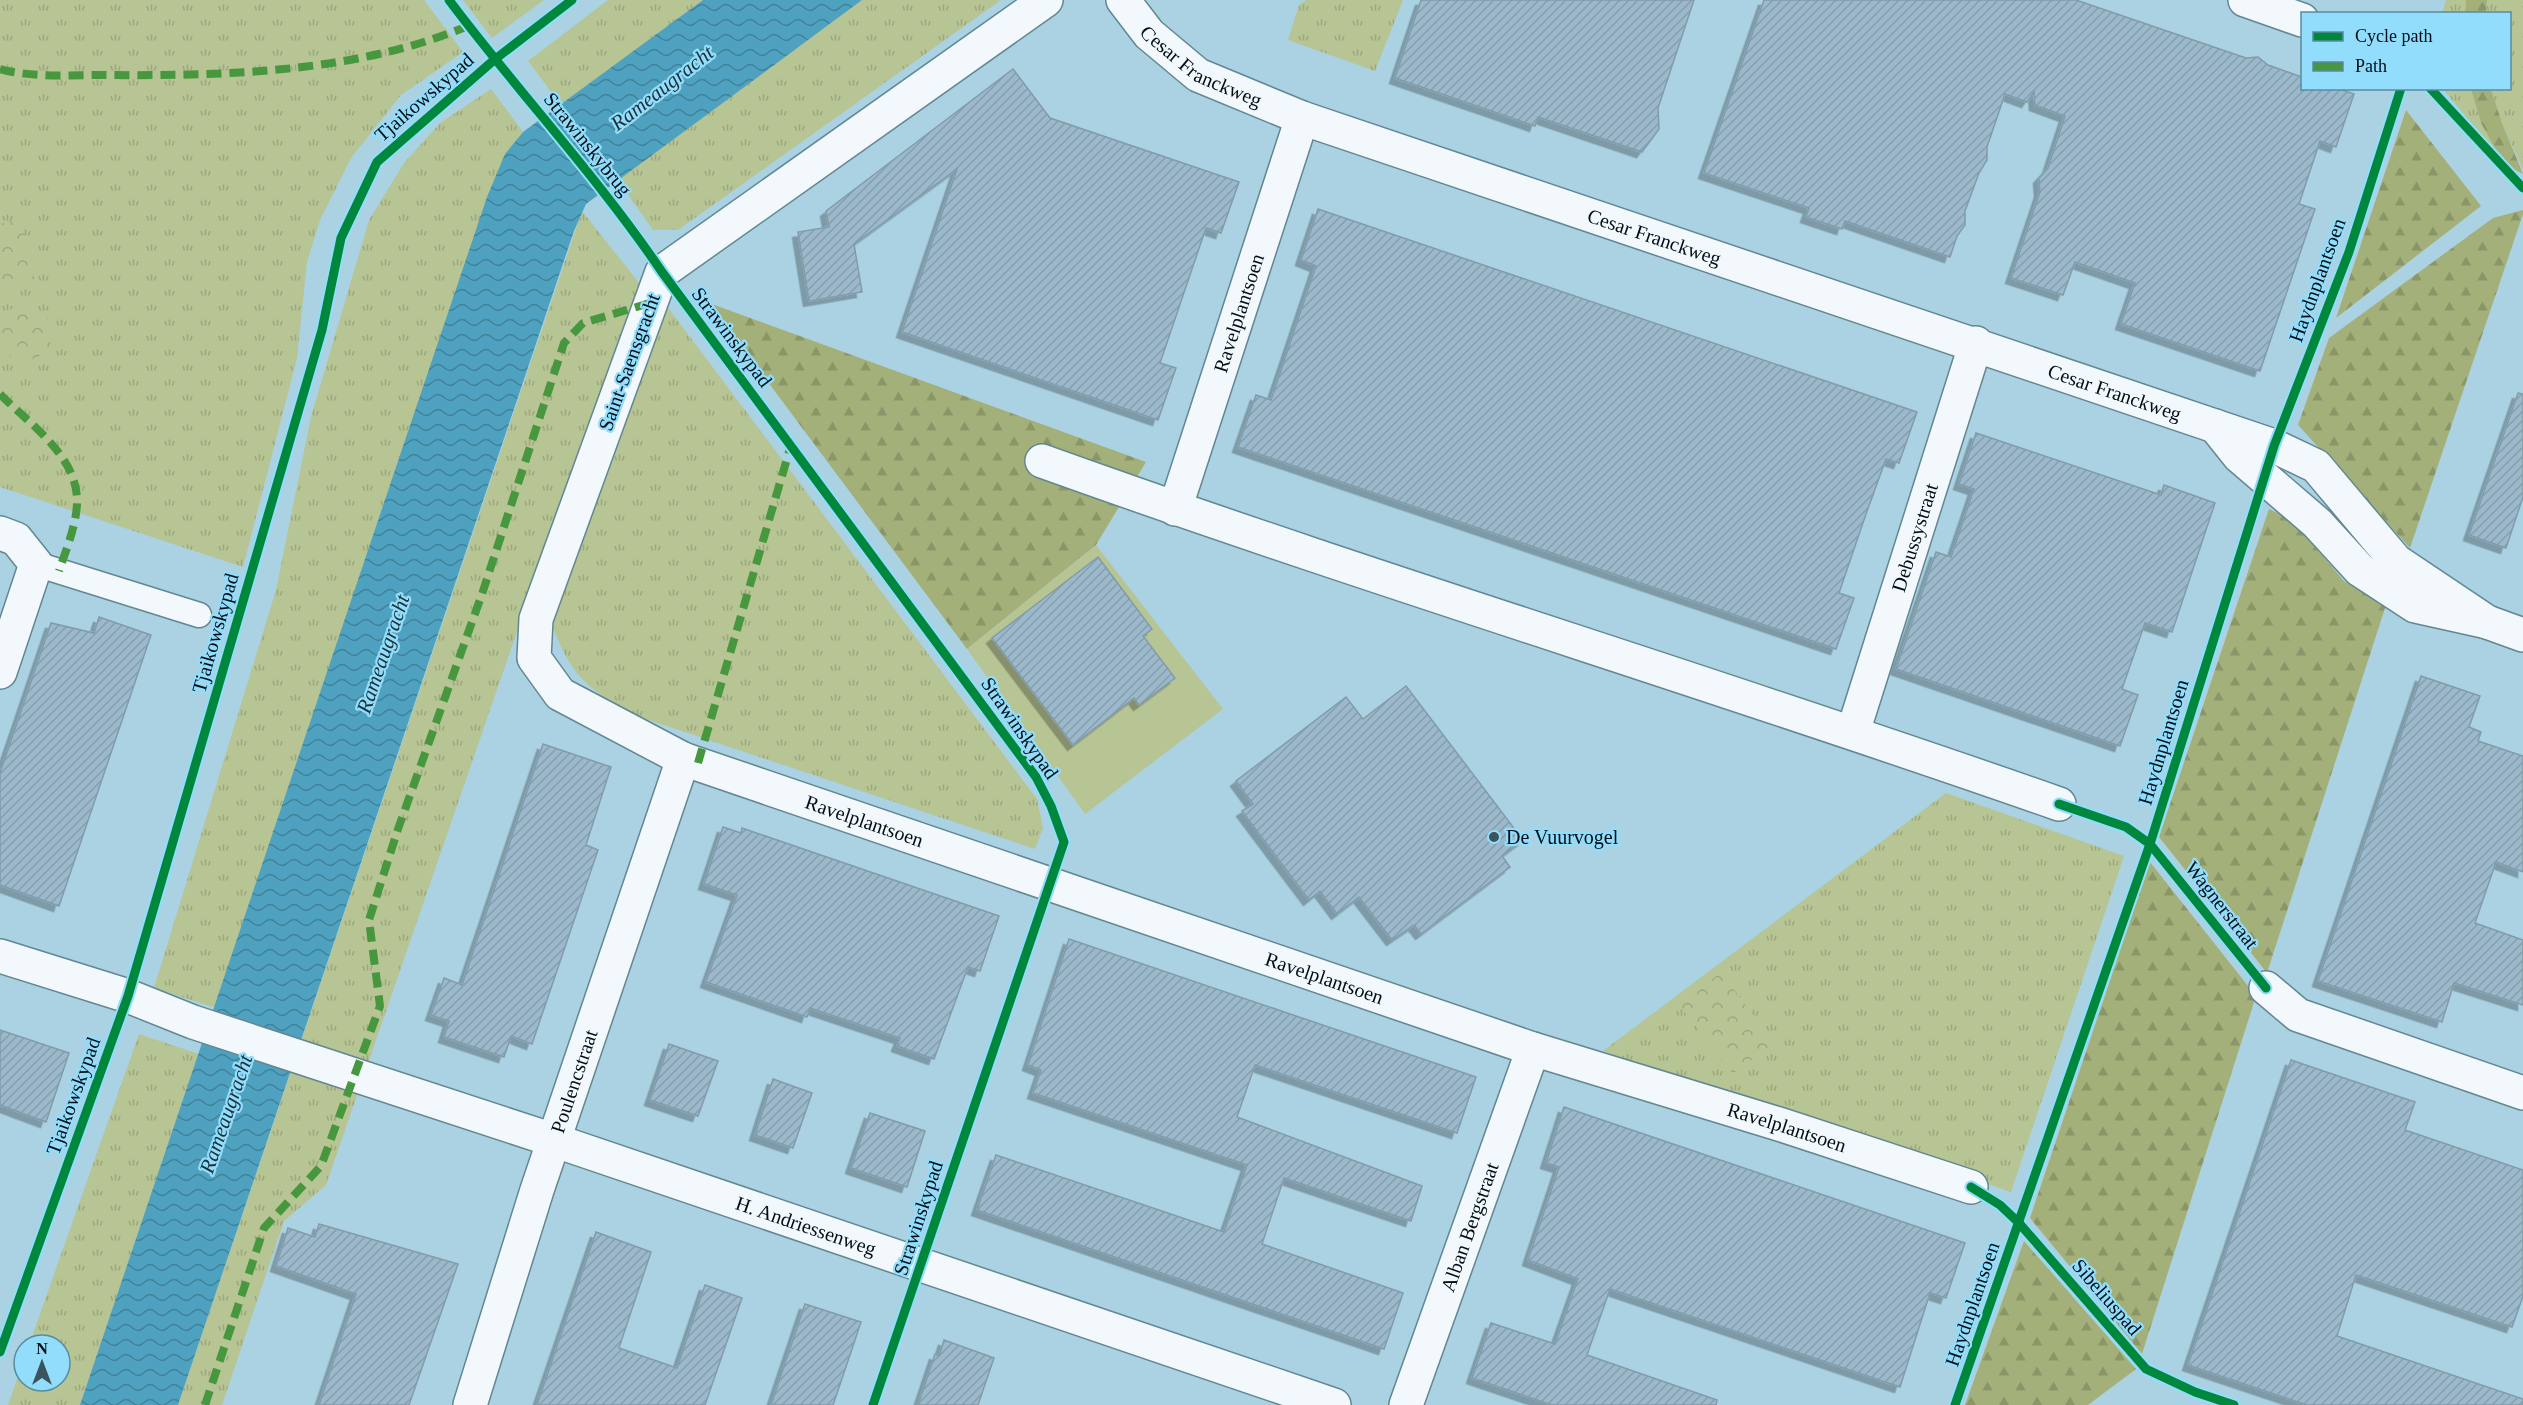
<svg xmlns="http://www.w3.org/2000/svg" width="2523" height="1405" font-family="'Times New Roman',serif">
<style>
.grass{fill:url(#grass-tufts)}
.forest{fill:url(#forest-firs)}
.park{fill:url(#park-crowns)}
.pitch{fill:#b7c493}
.water{fill:url(#water-waves)}
.building{fill:url(#building-hatch);stroke:#809cab;stroke-width:1.5;filter:url(#shadow)}
.lines{fill:none;stroke-linecap:round;stroke-linejoin:round}
.service-casing{stroke:#628793;stroke-width:27}
.minor-casing{stroke:#628793;stroke-width:36}
.service{stroke:#f2f8fb;stroke-width:24}
.minor{stroke:#f2f8fb;stroke-width:33}
.quiet{stroke:#46973d;stroke-width:8;stroke-dasharray:15 8;stroke-linecap:butt}
.cycleway-casing{stroke:#92ddfb;stroke-width:13}
.cycleway{stroke:#00873e;stroke-width:9}
.poi-dot{fill:#3b535e;stroke:#92ddfb;stroke-width:2}
.labels{text-anchor:middle;dominant-baseline:central;stroke-width:4.5;stroke-linejoin:round;paint-order:stroke}
.street-label{font-size:20px;fill:#000f17;stroke:#92ddfb}
.poi-label{font-size:20px;fill:#000f17;stroke:#92ddfb;text-anchor:start}
.water-label{font-size:21px;font-style:italic;fill:#1a3038;stroke:#92ddfb}
</style>
<defs>
<pattern id="grass-tufts" width="24" height="20" patternUnits="userSpaceOnUse" patternTransform="scale(1.5)"><rect width="24" height="20" fill="#b7c493"/><path d="M3 7l-1-3M5 7V3M7 7l1-3M15 17l-1-3M17 17v-4M19 17l1-3" fill="none" stroke="#9ca77e"/></pattern>
<pattern id="forest-firs" width="22" height="20" patternUnits="userSpaceOnUse" patternTransform="scale(1.5)"><rect width="22" height="20" fill="#a3b079"/><path d="M5 1l3.5 6h-7zM16 11l3.5 6h-7z" fill="#8b9668"/></pattern>
<pattern id="park-crowns" width="20" height="18" patternUnits="userSpaceOnUse" patternTransform="scale(1.5)"><rect width="20" height="18" fill="#b7c493"/><path d="M2 6a3 3 0 1 1 6 0M12 15a3 3 0 1 1 6 0" fill="none" stroke="#9ca77e"/></pattern>
<pattern id="water-waves" width="16" height="10" patternUnits="userSpaceOnUse" patternTransform="scale(1.5)"><rect width="16" height="10" fill="#4fa2bf"/><path d="M0 5q4-4 8 0t8 0" fill="none" stroke="#3f829a"/></pattern>
<pattern id="building-hatch" width="6" height="6" patternUnits="userSpaceOnUse" patternTransform="scale(1.5)"><rect width="6" height="6" fill="#9cb9cb"/><path d="M-1 1l2-2M0 6l6-6M5 7l2-2" fill="none" stroke="#859eae"/></pattern>
<filter id="shadow"><feDropShadow dx="-5.5" dy="5.5" stdDeviation="0" flood-color="#0004"/></filter>
</defs>
<rect width="100%" height="100%" fill="#aad2e3"/>
<g class="grass">
<path d="M0,0H424L463,52L401,95L351,158L320,220L307,262L297,358L243,567L0,487Z"/>
<path d="M463,0H544L492,38Z"/>
<path d="M608,0H703L561,105L528,61Z"/>
<path d="M858,0H1001L678,230H653L618,180Z"/>
<path d="M1306,0H1403L1375,71L1288,40L1299,5Z"/>
<path d="M2446,0H2466L2465,13L2442,14Z"/>
<path d="M2487,0H2523V170L2502,123L2491,89L2510,88V14H2486Z"/>
<path d="M491,89L523,132L505,154L216,1008L154,988L276,590L311,417L369,220L404,163L440,123Z"/>
<path d="M2443,89H2471L2481,123L2505,164Z"/>
<path d="M582,211L640,284L519,626L326,1185L284,1221L222,1405H178Z"/>
<path d="M666,305L1037,799L1043,828L1035,849L631,714C584,685 572,677 552,625Z"/>
<path d="M1946,793L2124,856L2011,1192L1603,1051Z"/>
<path d="M139,1034L199,1054L80,1405H8L24,1360V1381H60V1345H29Z"/>
</g>
<g class="forest">
<path d="M2466,0H2487L2486,13H2465Z"/>
<path d="M2471,89H2491L2502,123L2523,174L2504,164L2481,123Z"/>
<path d="M2406,110L2481,206L2336,318Z"/>
<path d="M2523,210V214L2410,548L2298,425L2329,338L2493,218Z"/>
<path d="M709,303L1146,462L1096,545L967,649Z"/>
<path d="M2269,509L2291,519L2344,581L2386,605L2267,973L2159,837Z"/>
<path d="M2150,862L2256,996L2142,1354L2030,1218Z"/>
<path d="M2024,1241L2136,1369L2088,1405H1965Z"/>
</g>
<g class="park">
<path d="M21,218L35,281L0,290V224Z"/>
<path d="M29,303L53,323L49,352L21,364L0,349V313Z"/>
<path d="M1721,972L1774,1043L1733,1074L1680,1006Z"/>
</g>
<path class="pitch" d="M1096,545L1223,709L1085,814L967,649Z"/>
<path class="water" d="M703,0H862L586,204L574,231L178,1405H80L487,197L505,154L523,132Z"/>
<g class="building">
<path d="M1421,0H1694L1658,108L1659,129L1642,152L1538,117L1535,126L1395,78Z"/>
<path d="M1764,0H2076L2246,58L2258,57L2268,65L2302,77V88H2336L2354,94L2336,147L2320,141L2299,204L2315,209L2260,371L2121,324L2135,283L2075,262L2063,295L2011,278L2040,192L2039,178L2048,168L2065,116L2035,105L2034,92L2027,102L2005,94L1987,147V160L1979,173L1965,211V225L1957,236L1950,257L1845,221L1842,229L1806,217L1809,208L1704,173Z"/>
<path d="M1013,69L1050,118L1239,182L1221,233L1206,228L1160,363L1176,368L1158,420L902,332L957,169L854,244L862,292L809,301L798,232L829,227L826,211Z"/>
<path d="M1318,209L1917,412L1899,463L1886,459L1866,514L1839,593L1854,598L1836,649L1238,447L1256,395L1271,400L1316,266L1301,260Z"/>
<path d="M2518,393L2523,394V497L2506,548L2469,535Z"/>
<path d="M1976,433L2161,495L2164,485L2215,503L2172,632L2145,623L2122,689L2138,695L2120,746L1896,669L1936,552L1951,557L1974,489L1959,484Z"/>
<path d="M1098,557L1152,629L1143,636L1175,678L1139,705L1134,698L1073,745L992,638Z"/>
<path d="M99,617L151,635L59,906L0,885V773L51,623L94,633Z"/>
<path d="M2421,676L2480,696L2469,727L2481,732L2478,741L2523,756V872L2496,862L2475,923L2523,940V1005L2454,983L2442,1022L2318,981Z"/>
<path d="M1406,686L1523,840L1502,856L1510,867L1421,934L1414,925L1392,940L1359,897L1337,914L1320,891L1309,900L1242,811L1253,804L1236,781L1346,697L1363,719Z"/>
<path d="M543,744L611,767L586,845L598,850L532,1044L511,1036L504,1057L444,1037L449,1021L431,1015L444,978L462,985Z"/>
<path d="M723,827L741,833L742,828L999,916L980,971L968,967L934,1059L897,1046L900,1038L810,1008L807,1017L706,982L737,895L704,884Z"/>
<path d="M1069,939L1476,1077L1457,1133L1255,1065L1237,1117L1422,1186L1411,1221L1284,1178L1262,1244L1403,1293L1384,1349L977,1210L996,1155L1224,1232L1247,1165L1033,1093L1041,1070L1028,1065Z"/>
<path d="M0,1030L69,1053L46,1122L0,1105Z"/>
<path d="M669,1044L718,1061L698,1116L650,1100Z"/>
<path d="M2291,1060L2415,1102L2405,1130L2523,1170V1296L2512,1327L2356,1275L2337,1336L2523,1399V1405H2307L2188,1365Z"/>
<path d="M773,1079L812,1093L793,1148L755,1135Z"/>
<path d="M1564,1107L1965,1243L1946,1298L1930,1293L1900,1387L1610,1289L1587,1355L1717,1400L1716,1405H1552L1472,1378L1491,1323L1555,1344L1578,1279L1528,1260L1559,1167L1546,1163Z"/>
<path d="M870,1113L925,1131L907,1187L851,1168Z"/>
<path d="M319,1224L458,1264L409,1405H319L356,1294L276,1266L288,1228L315,1237Z"/>
<path d="M596,1232L651,1252L619,1348L677,1368L705,1285L742,1298L705,1405H537Z"/>
<path d="M805,1304L861,1322L850,1355L833,1405H771Z"/>
<path d="M944,1340L994,1358L978,1405H918L935,1354L939,1356Z"/>
</g>
<g class="lines">
<g class="service-casing">
<path id="service" d="M36,564L199,615"/>
</g>
<g class="minor-casing">
<g id="minor">
<path id="s1" d="M1046,0L662,272L536,619L534,658L560,694L683,759L1533,1049L1782,1125L1971,1187"/>
<path id="s2" d="M1123,0L1149,34L1198,75L1302,118L2274,446L2316,466L2396,561L2487,622"/>
<path d="M2245,0L2302,20"/>
<path d="M2215,426L2239,456L2317,523L2360,570L2415,606L2487,622L2523,635"/>
<path d="M1042,461C1379,582 1721,685 2059,804"/>
<path id="s3" d="M1175,509L1302,118"/>
<path d="M0,533L16,539L36,564L0,672"/>
<path id="s4" d="M1853,732L1976,343"/>
<path id="s5" d="M0,956L128,996L193,1022L553,1140L1334,1405"/>
<path d="M2266,988L2298,1015L2523,1093"/>
<path id="s6" d="M470,1405L537,1190L683,759"/>
<path id="s7" d="M1406,1405L1533,1049"/>
</g>
</g>
<use href="#service" class="service"/>
<use href="#minor" class="minor"/>
<g class="quiet">
<path d="M0,69C33,78 71,75 105,75C225,76 355,73 468,26"/>
<path d="M0,394C29,424 79,456 77,504C76,526 66,550 59,571"/>
<path d="M698,763L791,445"/>
<path d="M205,1405L264,1228L321,1166L380,1006L369,920L398,829L482,594L564,343L583,323L650,303"/>
</g>
<g class="cycleway-casing">
<g id="cycleway">
<path d="M449,0C518,92 597,176 662,272L1036,777L1051,806L1064,842L873,1405"/>
<path d="M2430,88L2523,188"/>
<path d="M2059,804L2126,827L2150,844L2266,988"/>
<path d="M1971,1187L2000,1205L2019,1223L2146,1369L2195,1392L2234,1405"/>
<path d="M0,1352L128,996L322,330L341,238L377,162L494,60L572,0"/>
<path d="M1955,1405L2150,844L2274,446L2349,252L2401,88"/>
</g>
</g>
<use href="#cycleway" class="cycleway"/>
</g>
<circle class="poi-dot" cx="1494" cy="837" r="6"/>
<g class="labels">
<g class="street-label">
<text stroke="none"><textPath href="#s2" startOffset="105">Cesar Franckweg</textPath></text>
<text transform="translate(424 97) rotate(-41)">Tjaikowskypad</text>
<text transform="translate(588 144) rotate(51)">Strawinskybrug</text>
<text stroke="none"><textPath href="#s2" startOffset="591">Cesar Franckweg</textPath></text>
<text transform="translate(2317 280) rotate(-70)">Haydnplantsoen</text>
<text stroke="none"><textPath href="#s3" startOffset="206">Ravelplantsoen</textPath></text>
<text transform="translate(732 337) rotate(53)">Strawinskypad</text>
<text transform="translate(629 362) rotate(-70)">Saint-Saensgracht</text>
<text stroke="none"><textPath href="#s2" startOffset="1077">Cesar Franckweg</textPath></text>
<text stroke="none"><textPath href="#s4" startOffset="204">Debussystraat</textPath></text>
<text transform="translate(215 633) rotate(-74)">Tjaikowskypad</text>
<text transform="translate(1020 728) rotate(55)">Strawinskypad</text>
<text transform="translate(2163 742) rotate(-73)">Haydnplantsoen</text>
<text stroke="none"><textPath href="#s1" startOffset="1254">Ravelplantsoen</textPath></text>
<text transform="translate(2222 905) rotate(52)">Wagnerstraat</text>
<text stroke="none"><textPath href="#s1" startOffset="1740">Ravelplantsoen</textPath></text>
<text stroke="none"><textPath href="#s6" startOffset="340">Poulencstraat</textPath></text>
<text transform="translate(73 1096) rotate(-70)">Tjaikowskypad</text>
<text stroke="none"><textPath href="#s1" startOffset="2226">Ravelplantsoen</textPath></text>
<text transform="translate(918 1218) rotate(-72)">Strawinskypad</text>
<text stroke="none"><textPath href="#s5" startOffset="850">H. Andriessenweg</textPath></text>
<text stroke="none"><textPath href="#s7" startOffset="189">Alban Bergstraat</textPath></text>
<text transform="translate(2107 1297) rotate(49)">Sibeliuspad</text>
<text transform="translate(1972 1304) rotate(-71)">Haydnplantsoen</text>
</g>
<g class="poi-label">
<text x="1506" y="837">De Vuurvogel</text>
</g>
<g class="water-label">
<text transform="translate(662 88) rotate(-38)">Rameaugracht</text>
<text transform="translate(383 654) rotate(-71)">Rameaugracht</text>
<text transform="translate(226 1114) rotate(-71)">Rameaugracht</text>
</g>
</g>
<rect x="2301" y="12" width="210" height="78" fill="#92ddfb" stroke="#588ba0" stroke-width="1.5"/>
<rect x="2313" y="32" width="30" height="9" fill="#00873e" stroke="#588ba0" stroke-width="1.5"/>
<text x="2355" y="42" font-size="18" fill="#000f17">Cycle path</text>
<rect x="2313" y="62" width="30" height="9" fill="#46973d" stroke="#588ba0" stroke-width="1.5"/>
<text x="2355" y="72" font-size="18" fill="#000f17">Path</text>
<g transform="translate(42 1363)"><circle r="28" fill="#92ddfb" stroke="#588ba0" stroke-width="1.5"/>
<path d="M0-4.5L10 22L0 15L-10 22Z" fill="#3b535e"/>
<text y="-9" font-size="16" font-weight="bold" text-anchor="middle" fill="#000f17">N</text>
</g>
</svg>
